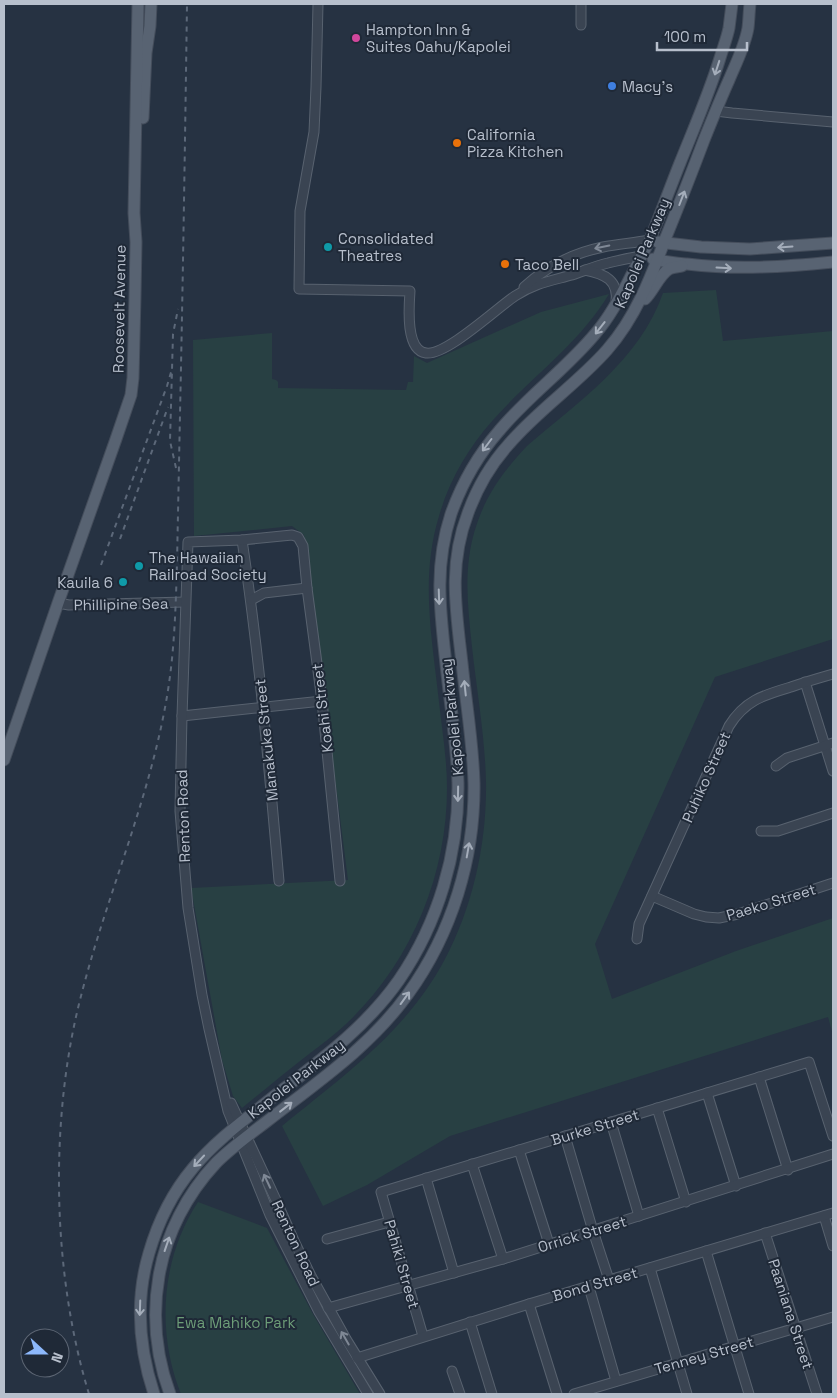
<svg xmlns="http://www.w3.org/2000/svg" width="837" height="1398" font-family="'Space Grotesk',sans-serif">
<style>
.green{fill:#284043}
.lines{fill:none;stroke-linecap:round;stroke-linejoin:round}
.minor-casing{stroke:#58626f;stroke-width:11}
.major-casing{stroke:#444d5b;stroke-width:13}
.minor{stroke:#3a4452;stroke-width:9}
.major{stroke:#586372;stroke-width:11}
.rail{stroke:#5c6879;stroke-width:2;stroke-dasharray:5 5;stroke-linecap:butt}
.oneway{stroke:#a4adba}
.oneway2{stroke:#7f8895}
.hotel-dot{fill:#d1479c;stroke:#1f2937;stroke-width:2}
.shop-dot{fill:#3f7fe0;stroke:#1f2937;stroke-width:2}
.food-dot{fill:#e8710a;stroke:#1f2937;stroke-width:2}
.culture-dot{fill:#0f9aa8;stroke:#1f2937;stroke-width:2}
.labels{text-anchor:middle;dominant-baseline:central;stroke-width:4;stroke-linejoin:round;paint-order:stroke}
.poi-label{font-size:15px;fill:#b7bfcc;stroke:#1f2937;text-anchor:start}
.street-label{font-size:15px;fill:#b7bfcc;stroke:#1f2937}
.park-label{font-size:15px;fill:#6d9d78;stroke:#1f2937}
</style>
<rect width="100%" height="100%" fill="#263242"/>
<g class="green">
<path d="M716,290L723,341L833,331V639L715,677L595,944L612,999L736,951L833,918V1035L828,1017L450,1136L367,1185L323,1206L282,1126C343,1076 405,1033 444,961C473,907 487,843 486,782C485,737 477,692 472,647C467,600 462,558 481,513C491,488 508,466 527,446C578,402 640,360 663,293Z"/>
<path d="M609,294C579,344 531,377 493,420C468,448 449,481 439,516C420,578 432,638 439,702C442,730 447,759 447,788C447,876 411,963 346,1024C334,1035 322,1044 309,1054C286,1072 264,1090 242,1108L233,1096L222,1060L191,888L348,880L304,535L292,526L194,536L193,340L272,333V379L276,380L278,382V388L406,390L408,382H413L414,356L427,363L541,312Z"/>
<path d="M198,1202L267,1228L314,1316L360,1394H181C156,1332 161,1258 198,1202Z"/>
</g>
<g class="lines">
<g class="minor-casing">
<g id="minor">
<path d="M318,4L316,87L314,132L300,211L299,289L410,291C409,306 405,350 426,353C446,356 497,308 515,296C535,283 550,281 572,275C584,271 595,266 608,263C619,260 630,258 641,256"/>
<path d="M581,25V4"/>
<path d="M716,111L732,113L833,122"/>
<path d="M585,270C605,274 619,280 616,303"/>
<path d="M524,287C546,267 574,253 603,247C618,244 634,243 650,240"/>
<path d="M242,540C259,653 269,767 279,881"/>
<path d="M251,600L264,593L307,588"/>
<path d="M58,603L69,605L185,602"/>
<path d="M805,682L833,771"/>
<path d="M182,716L322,701"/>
<path d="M776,766L787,758L833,743"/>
<path d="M761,831H778L833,813"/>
<path d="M340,881L322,701L307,588L303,546L298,537L292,535L242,540L188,542L182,716L180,811L188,908L202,995L209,1029L228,1111L270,1215L319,1312L368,1394"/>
<path d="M652,896L694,914L706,917L719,918L738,914L833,883"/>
<path d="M637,939L639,924L729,726C745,700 764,695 791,687C805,682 819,678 833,674"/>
<path d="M759,1077L788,1170"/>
<path d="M707,1093L736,1186"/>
<path d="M231,1103L276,1200L295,1243L311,1276L346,1339L380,1394"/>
<path d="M657,1108L686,1202"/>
<path d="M611,1122L639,1216"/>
<path d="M565,1136L593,1231L609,1280"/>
<path d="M519,1150L549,1244"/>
<path d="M472,1164L503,1259"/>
<path d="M426,1178L454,1273"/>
<path d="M824,1216L833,1246"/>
<path d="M765,1233L817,1394"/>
<path d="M327,1239L389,1222"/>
<path d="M706,1251L749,1394"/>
<path d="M650,1268L687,1394"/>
<path d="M589,1287L616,1381"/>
<path d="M529,1304L557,1394"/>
<path d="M328,1308L503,1259L833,1154"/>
<path d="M470,1322L492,1394"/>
<path d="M423,1336L381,1192L809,1062L833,1136"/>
<path d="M357,1358L529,1304L833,1213"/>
<path d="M452,1371L460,1394"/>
<path d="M574,1394L833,1317"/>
</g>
</g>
<g class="major-casing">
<g id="major">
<path d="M143,118L146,53L150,26L151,4"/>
<path d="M658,242L701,247L750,249L833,243"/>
<path d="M653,259C664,262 676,263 687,264C738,270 782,267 833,262"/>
<path d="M645,299C654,290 659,275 669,269C673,267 678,267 682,266"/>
<path d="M4,760L58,603L116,439L131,395L133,378L135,296L136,242L134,213L138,4"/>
<path d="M154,1394C139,1348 135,1300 149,1253C158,1222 172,1193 193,1168C212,1145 235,1127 258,1109C308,1069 362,1033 399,980C438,923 459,853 458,783C457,744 450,704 446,664C440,610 434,566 451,514C462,483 478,455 499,431C528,396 566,369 595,334C609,318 619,299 629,280C636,266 644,252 651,237C661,213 670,188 680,163C694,128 709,94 720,58C723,48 727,38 729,28C730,20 731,12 732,4"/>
<path d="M170,1394C156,1356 152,1316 159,1276C166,1234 187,1194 216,1163C231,1148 249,1135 266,1122C316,1083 370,1047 408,994C452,933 475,858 474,783C473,743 466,703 462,663C456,610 448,565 468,513C477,488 491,464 509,444C538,410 577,384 607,350C636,317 651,277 666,237C679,205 692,172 704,140C712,120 720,100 729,80C736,63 745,46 748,28C749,20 749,12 750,4"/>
</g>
</g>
<use href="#minor" class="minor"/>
<use href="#major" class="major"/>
<g class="rail">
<path d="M176,468L170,441L173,334L178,309"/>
<path d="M120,539L168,407"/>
<path d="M101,565L167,386L172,369"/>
<path d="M89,1394C52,1273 49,1119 81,996C109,886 158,781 171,668C175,633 176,598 177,563C178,513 179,464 180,414C183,277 185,141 187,4"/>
</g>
</g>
<defs><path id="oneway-shaft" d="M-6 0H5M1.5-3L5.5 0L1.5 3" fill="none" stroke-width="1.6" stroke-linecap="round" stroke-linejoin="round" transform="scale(1.25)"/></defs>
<g class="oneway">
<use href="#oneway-shaft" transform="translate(717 68) rotate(108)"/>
<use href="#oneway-shaft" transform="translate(682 198) rotate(-69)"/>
<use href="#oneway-shaft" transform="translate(785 247) rotate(176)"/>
<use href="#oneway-shaft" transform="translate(724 268) rotate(3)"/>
<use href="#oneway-shaft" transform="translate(600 328) rotate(128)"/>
<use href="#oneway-shaft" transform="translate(487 445) rotate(127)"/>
<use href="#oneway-shaft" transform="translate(439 597) rotate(88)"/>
<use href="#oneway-shaft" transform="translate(465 688) rotate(-96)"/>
<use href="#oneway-shaft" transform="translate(458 794) rotate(91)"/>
<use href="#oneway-shaft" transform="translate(468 850) rotate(-80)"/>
<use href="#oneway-shaft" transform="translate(405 998) rotate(-54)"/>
<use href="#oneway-shaft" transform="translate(286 1107) rotate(-38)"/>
<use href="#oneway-shaft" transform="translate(199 1161) rotate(133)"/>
<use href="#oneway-shaft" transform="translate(167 1244) rotate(-71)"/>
<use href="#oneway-shaft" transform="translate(140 1308) rotate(92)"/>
</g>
<g class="oneway2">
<use href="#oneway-shaft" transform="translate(602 247) rotate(168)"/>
<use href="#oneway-shaft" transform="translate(267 1181) rotate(-115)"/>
<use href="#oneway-shaft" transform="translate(345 1338) rotate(-120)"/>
</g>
<circle class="hotel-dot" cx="356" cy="38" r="5"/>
<circle class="shop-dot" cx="612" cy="86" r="5"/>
<g class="food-dot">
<circle cx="457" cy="143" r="5"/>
<circle cx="505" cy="264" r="5"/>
</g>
<g class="culture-dot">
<circle cx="328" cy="247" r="5"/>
<circle cx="139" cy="566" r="5"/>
<circle cx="123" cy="582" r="5"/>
</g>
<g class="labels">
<g class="poi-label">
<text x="366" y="29">Hampton Inn &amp;<tspan x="366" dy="17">Suites Oahu/Kapolei</tspan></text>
<text x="622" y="86">Macy's</text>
<text x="467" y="134">California<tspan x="467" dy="17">Pizza Kitchen</tspan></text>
<text x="338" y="238">Consolidated<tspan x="338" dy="17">Theatres</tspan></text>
<text x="515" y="264">Taco Bell</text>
<text x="149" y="557">The Hawaiian<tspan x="149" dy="17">Railroad Society</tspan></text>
<text x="113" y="582" text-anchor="end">Kauila 6</text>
</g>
<g class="street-label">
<text transform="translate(642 253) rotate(-67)">Kapolei Parkway</text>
<text transform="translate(119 309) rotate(-89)">Roosevelt Avenue</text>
<text transform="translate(121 604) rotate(-1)">Phillipine Sea</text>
<text transform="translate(322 708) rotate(-97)">Koahi Street</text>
<text transform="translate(452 717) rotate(-96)">Kapolei Parkway</text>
<text transform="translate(266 740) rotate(-96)">Manakuke Street</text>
<text transform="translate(706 777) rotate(-66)">Puhiko Street</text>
<text transform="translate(183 816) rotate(-92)">Renton Road</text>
<text transform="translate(771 902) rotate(-17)">Paeko Street</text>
<text transform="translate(296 1079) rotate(-38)">Kapolei Parkway</text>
<text transform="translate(595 1127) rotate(-17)">Burke Street</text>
<text transform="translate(582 1234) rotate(-17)">Orrick Street</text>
<text transform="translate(296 1243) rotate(65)">Renton Road</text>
<text transform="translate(402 1264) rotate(74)">Pahiki Street</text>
<text transform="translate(595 1284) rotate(-16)">Bond Street</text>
<text transform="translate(791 1314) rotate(72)">Paaniana Street</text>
<text transform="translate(704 1355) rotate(-16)">Tenney Street</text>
</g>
<g class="park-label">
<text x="236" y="1322">Ewa Mahiko Park</text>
</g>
</g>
<rect width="837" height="1398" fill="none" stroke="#b7bfcc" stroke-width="10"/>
<g transform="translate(45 1353) rotate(111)"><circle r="24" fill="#1f2937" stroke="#5c6573"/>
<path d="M0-4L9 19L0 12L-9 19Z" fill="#8db8fb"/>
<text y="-8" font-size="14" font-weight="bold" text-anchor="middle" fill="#b7bfcc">N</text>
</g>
<path d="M657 42v8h90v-8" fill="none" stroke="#b7bfcc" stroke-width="2.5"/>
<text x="664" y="42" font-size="15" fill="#b7bfcc" stroke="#1f2937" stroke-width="4" paint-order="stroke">100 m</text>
</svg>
